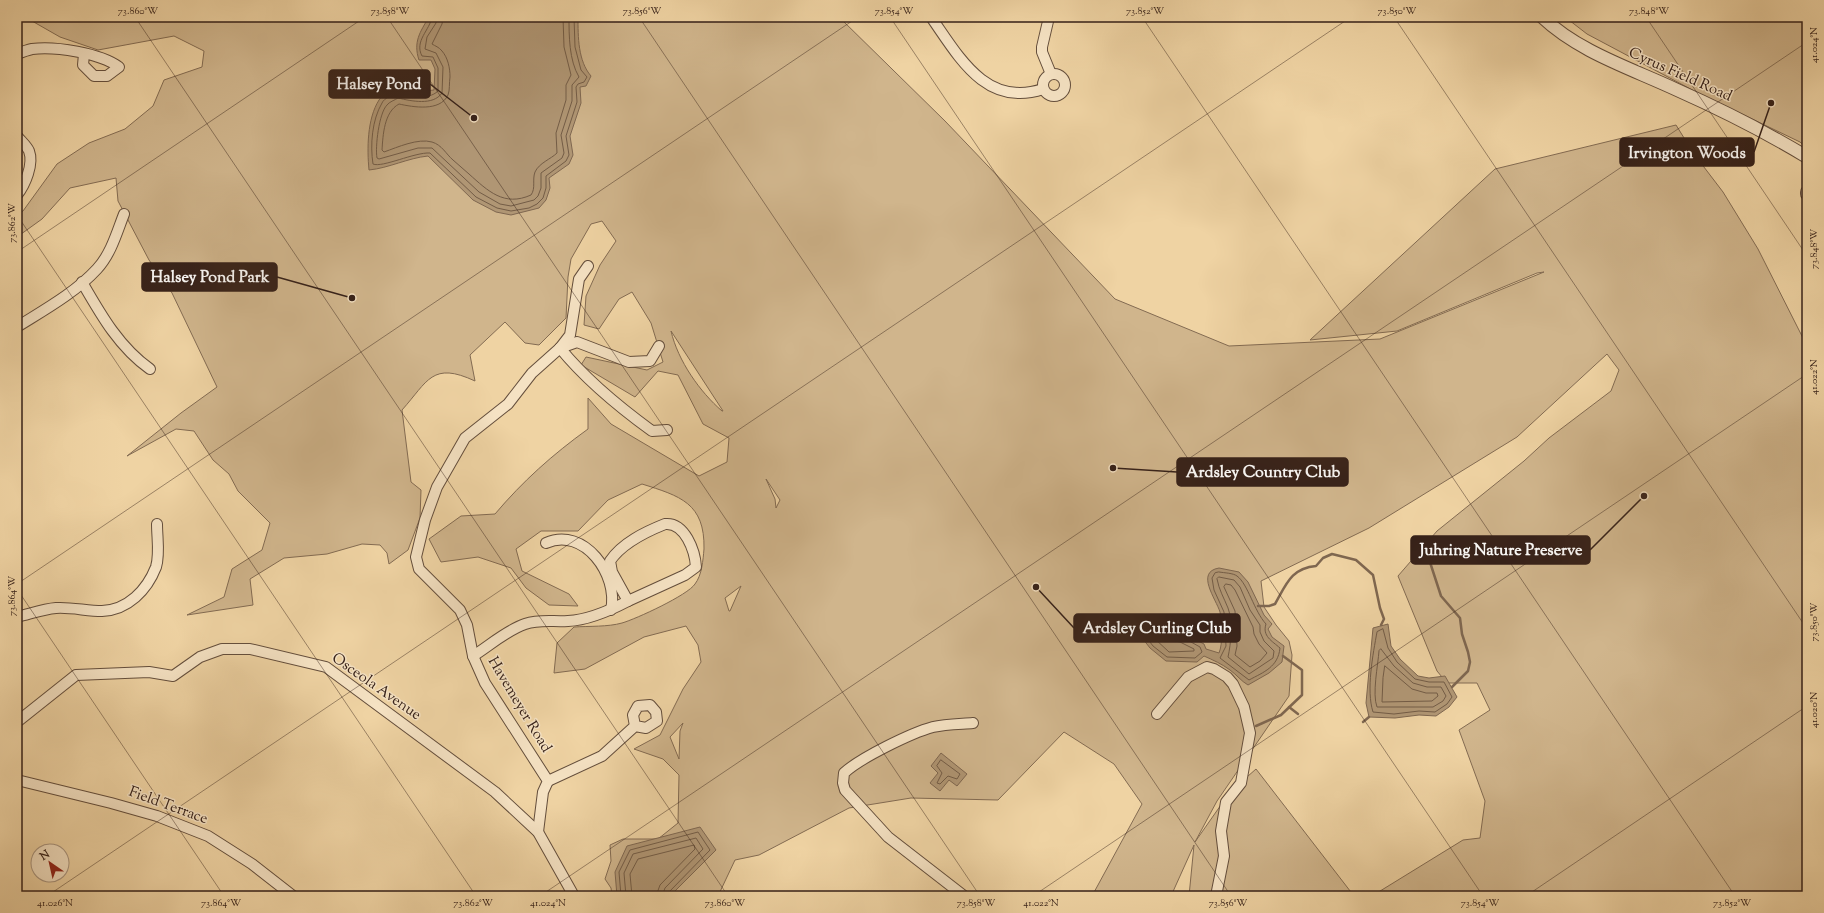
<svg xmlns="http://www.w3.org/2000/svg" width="1824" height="913" font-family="'Sorts Mill Goudy',serif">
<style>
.green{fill:#d0b58c;stroke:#836b52;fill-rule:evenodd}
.water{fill:#b09674;stroke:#7f6750}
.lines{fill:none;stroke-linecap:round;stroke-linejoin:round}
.shore{stroke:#735c46;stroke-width:1}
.stream{stroke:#7f6750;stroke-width:2.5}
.minor-casing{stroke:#644e3c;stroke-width:12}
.tertiary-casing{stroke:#644e3c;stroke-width:14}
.minor{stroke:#f5e2c3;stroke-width:10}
.tertiary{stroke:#f5e2c3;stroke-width:12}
.ticks{fill:none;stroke:#362119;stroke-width:1;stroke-opacity:0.45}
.labels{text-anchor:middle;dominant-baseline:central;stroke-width:3;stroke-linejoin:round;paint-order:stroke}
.street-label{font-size:15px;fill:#362119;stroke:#f5e2c3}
.leader{fill:none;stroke:#362119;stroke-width:1.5}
.callout-dot{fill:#362119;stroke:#f5e2c3;stroke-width:1.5}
.callout{fill:#362119;stroke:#362119;stroke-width:1.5}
.callout-label{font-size:16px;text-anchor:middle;font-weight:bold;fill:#fff}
.neatline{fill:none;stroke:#362119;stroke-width:1.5}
.ticks-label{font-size:10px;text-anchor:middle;fill:#362119}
</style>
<rect width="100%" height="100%" fill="#efd3a3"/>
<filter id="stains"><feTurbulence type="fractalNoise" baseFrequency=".005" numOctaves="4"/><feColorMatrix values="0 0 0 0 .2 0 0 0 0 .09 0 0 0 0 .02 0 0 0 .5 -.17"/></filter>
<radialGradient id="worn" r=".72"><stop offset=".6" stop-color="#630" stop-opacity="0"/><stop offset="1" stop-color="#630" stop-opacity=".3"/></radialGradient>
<g class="green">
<path d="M25,17H839L945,121L1115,299L1229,346L1380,339L1544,272L1537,273L1397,331L1310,340L1495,169L1676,125L1694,154L1723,192L1758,249L1807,346V896H1372L1463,840L1480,838L1485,801L1459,730L1490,710L1477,683H1447L1437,671L1398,576L1437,531L1524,461L1549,438L1611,391L1619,370L1607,354L1517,437L1369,528L1261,581L1264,607L1276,625L1289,641L1292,655L1289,696L1217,801L1195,842L1230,792L1256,769L1354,896H1189L1194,845L1171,896H1092L1142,804L1114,764L1064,732L998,800L911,798L849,808L759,855L735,860L718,896H612L611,888L605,879L611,861L610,845L623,839H658L678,823L679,775L663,759L634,749L660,735L683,689L701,662L698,645L686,626L644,637L585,669L554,673L557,643L574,627C589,626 608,627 622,623C636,619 688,595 695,584C702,575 703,560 704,549C705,503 680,496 642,484L608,500L578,531H541L516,549L522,571L569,594L578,606L549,605L526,588L511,568L478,557L441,562L429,539L461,516L495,514C523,481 552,455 588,429V398L611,424L699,476L727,462L729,438L703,424L678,375L658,371L635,397L581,365L586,357L647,370L663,362L651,323L632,292L619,299L599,329L584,325L586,296L600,265L616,241L602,221L591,224L571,259L568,277L566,318L539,345L525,343L505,322L470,355L475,381C432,361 428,381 402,410L411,482L421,490L420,518L408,550L389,564L387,553L380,545L362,544L327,554L284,558L250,579L253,605L187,615L224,597L232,569L262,550L270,523L238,491L229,474L213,460L194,431L176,429L127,456L181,413L217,387L172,293L149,260L118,201L116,178L70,188L42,219L17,237V215L23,211L57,164L89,143L125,129L153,106L164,80L202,67L204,51L174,36L98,50L60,37ZM671,331L723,411H722C700,392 678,361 671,331ZM766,479L780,500L776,508L775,499ZM741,586L730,611H729L725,598ZM683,723L680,731L679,759L670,737Z"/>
<path d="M1565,17H1807V148L1800,142L1698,93L1587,34Z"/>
</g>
<g class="water">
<path d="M429,17L440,19L442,17H578C578,37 578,61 591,76L586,86L580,87L581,103L570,136L573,155L569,164L549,178L550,188L546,200L539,208L511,215L496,212L473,200L428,156C408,158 389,168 369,170C367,149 367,119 379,100C382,95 392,91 397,88L414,92L434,90L435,69L431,60H419C413,42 420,32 429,17Z"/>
<path d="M1219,568L1239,572L1248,582L1264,615L1272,624L1268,629L1272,637L1284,646L1282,662L1269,673L1248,685C1241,681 1237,675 1230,670C1222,664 1213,660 1204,656L1197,662L1166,661L1150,648L1132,625L1136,616L1145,617L1163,629L1183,633L1204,644L1206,649L1219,653C1223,644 1222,622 1220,612C1216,599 1195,572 1219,568Z"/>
<path d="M1388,624L1391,646L1400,659L1418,676L1429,678L1445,676L1457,697L1449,707L1436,716L1419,715L1395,718L1369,717L1366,703L1373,628Z"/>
<path d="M941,753L967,774L957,786L949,780L940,791L930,783L938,773L931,766Z"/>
<path d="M700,827L716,850L670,896H617L615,872L627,846Z"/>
</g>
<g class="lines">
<g class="shore">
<path d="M432,17C430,30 414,41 422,56L433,57L438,68V91C428,101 409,95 397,92C393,95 384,98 382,103C372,120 370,145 373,164C382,168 415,152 430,153L476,197L497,208L511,211L529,208L537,204L543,198L546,188V176L566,161L569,155L566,136L577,102L576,87L578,84L584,82L587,77L581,70L575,47L574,17"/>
<path d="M437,17L436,23L427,37L425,49L436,53L443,67L442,93C433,106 411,101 398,98C395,100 389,102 387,105C379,113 375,147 377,158L379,159L418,148H432L479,192L500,204L511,206L534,200L538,196L541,188V173L562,158L564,153L561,135L572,101V85L579,77C569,60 569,36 569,17"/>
<path d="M443,17L442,24L432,44C435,46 439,47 442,51C448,58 450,68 450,77C449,83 450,90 448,95C440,112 413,107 399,104C384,112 383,135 382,150L384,152C398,147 418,138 432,142C442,145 446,154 453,160C458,165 464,169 469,174C488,191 504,207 531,195C536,188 532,180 535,172C539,163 551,159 557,153L556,133L566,100V85L571,75L564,47L563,17"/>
<path d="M1219,572C1225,573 1233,573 1237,576C1248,584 1254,611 1266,624C1262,636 1272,641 1280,648C1278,667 1264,672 1249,680L1220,658L1226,646L1224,612L1214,590L1212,578L1215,573Z"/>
<path d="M1219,577L1234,580L1240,587L1250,610L1260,625V632L1264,641L1274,651L1273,658L1249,674L1228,657C1231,644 1233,621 1228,608C1224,598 1219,590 1217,579Z"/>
<path d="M1226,584L1231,585L1235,590L1253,627L1254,634L1259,644L1267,653L1260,661L1250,667L1235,655L1237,646L1235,611L1224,587Z"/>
<path d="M1139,621H1144L1161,632L1182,637L1200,647L1202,652L1195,658L1167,657L1153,646L1137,625Z"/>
<path d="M1383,629L1388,648L1397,662L1415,679L1429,682H1444L1452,697L1447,704L1435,712L1419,711L1394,714L1373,712C1366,690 1373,654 1377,632Z"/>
<path d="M1155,636L1180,642L1194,649V651L1169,652L1154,638Z"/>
<path d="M1381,649L1394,666L1413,683L1427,687H1441L1446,696L1443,701L1433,707H1377C1372,694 1378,665 1379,651Z"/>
<path d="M1385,666L1412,689L1426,693H1437L1438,696L1432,701L1382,702L1383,678Z"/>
<path d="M941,760L960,774L957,779L948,776L940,784L937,783L942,773L937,766Z"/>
<path d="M621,896L619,872L630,850L698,832L710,850L669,892L667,896"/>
<path d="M626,896L624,873L633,854L696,838L703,849L665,888L662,896"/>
<path d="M632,896L630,874L638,859L694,845L695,849L660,885L656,896"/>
</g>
<g class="stream">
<path d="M1427,553L1441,596L1460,618L1462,634L1468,652L1470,662L1468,671L1452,687"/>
<path d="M1258,606H1269L1275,604C1286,585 1291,568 1316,566L1323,558L1332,554L1356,560L1373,575L1380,608L1384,619L1381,625"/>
<path d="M1289,707L1298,714"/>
<path d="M1363,722L1369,717"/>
<path d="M1256,726L1281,715L1302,695V670L1283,656"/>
</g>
<g class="minor-casing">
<g id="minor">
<path d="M931,17C959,57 986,108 1043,89"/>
<path d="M1049,17L1042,47V52L1051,74"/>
<path d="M17,54C22,52 27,50 32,49C55,46 100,53 119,67L107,76H94L83,65L84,54"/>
<circle cx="1054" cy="85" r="11"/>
<path d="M17,136C21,141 27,146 29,151C34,164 25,185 17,195"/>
<path d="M82,282C101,315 119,347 150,369"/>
<path d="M17,327C44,310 75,293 97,269C111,254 117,232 124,214"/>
<path d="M560,348C586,380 619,407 652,431L667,430"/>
<path d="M560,348L577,342L629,362L650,361L659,346"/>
<path d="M665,524C685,522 695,551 696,567L685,575L628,601L612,572L610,561C622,543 645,532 665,524Z"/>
<path d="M546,543C584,526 619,575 611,610"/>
<path d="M17,617C30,614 43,609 56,608C71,607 87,611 102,611C128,610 147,590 156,567C160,554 157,538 157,524"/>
<path d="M473,656C489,646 507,630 525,624C540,619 553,622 568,621C589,620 609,611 628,601"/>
<path d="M1157,714L1188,677L1207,667L1214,669L1227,677L1233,684L1244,707L1250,733L1241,783L1226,802L1221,831L1224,856L1216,896"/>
<path d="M17,722L76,675L149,672L173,676L200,657L222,649H250L326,667L495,792L538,832L574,896"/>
<path d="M17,780L111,803L157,816L208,836L252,864L293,896"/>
<path d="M548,781L602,756L635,726L633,715L638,706L650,705L656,712L657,721L646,728L635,726"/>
<path d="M538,832L543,792L548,781L485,683L473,656L467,625L460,610L419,569L416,557L425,520L437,487L465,438L508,404L532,373L560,348L570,335L579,279L588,266"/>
<path d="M964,896L888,837L845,790L843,783L844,773C860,758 911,733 933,727C945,724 960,724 973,723"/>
</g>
</g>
<g class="tertiary-casing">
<g id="tertiary">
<path d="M1542,17C1579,52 1630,68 1675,89C1720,109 1764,131 1807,157"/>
<path d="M1807,192V194"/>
</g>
</g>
<use href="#minor" class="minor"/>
<use href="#tertiary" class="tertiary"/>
</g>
<path class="ticks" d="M135,17L728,896M387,17L980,896M639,17L1231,896M890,17L1483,896M1142,17L1735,896M1394,17L1807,629M1646,17L1807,256M17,215L476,896M17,252L365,17M17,584L858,17M17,589L224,896M47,896L1351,17M540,896L1807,42M1033,896L1807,374M1526,896L1807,706"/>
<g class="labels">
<g class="street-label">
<text transform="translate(1680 75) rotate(24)">Cyrus Field Road</text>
<text transform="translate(376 687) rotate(35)">Osceola Avenue</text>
<text transform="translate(519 705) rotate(59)">Havemeyer Road</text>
<text transform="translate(168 806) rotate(20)">Field Terrace</text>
</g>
</g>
<path class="leader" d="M474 118L430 84M1771 103L1754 152M352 298L277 277M1113 468L1177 472M1644 496L1590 550M1036 587L1074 628"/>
<g class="callout-dot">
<circle cx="474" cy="118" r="4"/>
<circle cx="1771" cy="103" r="4"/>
<circle cx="352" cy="298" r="4"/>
<circle cx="1113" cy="468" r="4"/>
<circle cx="1644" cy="496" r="4"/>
<circle cx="1036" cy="587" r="4"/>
</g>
<g class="callout">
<rect x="329" y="70" width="101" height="28" rx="4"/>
<rect x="1620" y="138" width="134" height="28" rx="4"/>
<rect x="142" y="263" width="135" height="28" rx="4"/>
<rect x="1177" y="458" width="171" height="28" rx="4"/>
<rect x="1411" y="536" width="179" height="28" rx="4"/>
<rect x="1074" y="614" width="166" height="28" rx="4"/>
</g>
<g class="callout-label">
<text x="379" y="89">Halsey Pond</text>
<text x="1687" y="158">Irvington Woods</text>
<text x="210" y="282">Halsey Pond Park</text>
<text x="1263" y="477">Ardsley Country Club</text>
<text x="1501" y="555">Juhring Nature Preserve</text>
<text x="1157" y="633">Ardsley Curling Club</text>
</g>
<rect width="1824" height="913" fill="none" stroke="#efd3a3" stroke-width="44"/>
<g transform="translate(50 863) rotate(326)"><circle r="19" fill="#f5e2c3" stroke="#a9957f"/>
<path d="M0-3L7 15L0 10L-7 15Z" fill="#8f2418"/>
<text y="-6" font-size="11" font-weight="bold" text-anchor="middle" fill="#362119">N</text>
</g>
<rect x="22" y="22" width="1780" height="869" class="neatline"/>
<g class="ticks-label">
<text x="138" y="14">73.860°W</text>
<text x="390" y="14">73.858°W</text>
<text x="642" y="14">73.856°W</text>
<text x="894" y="14">73.854°W</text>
<text x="1145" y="14">73.852°W</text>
<text x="1397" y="14">73.850°W</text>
<text x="1649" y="14">73.848°W</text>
<text transform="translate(1813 45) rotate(-90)" y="4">41.024°N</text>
<text transform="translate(11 223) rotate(-90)" y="4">73.862°W</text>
<text transform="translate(1813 249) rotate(-90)" y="4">73.848°W</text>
<text transform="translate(1813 377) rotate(-90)" y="4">41.022°N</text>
<text transform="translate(11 596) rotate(-90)" y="4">73.864°W</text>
<text transform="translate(1813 622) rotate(-90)" y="4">73.850°W</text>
<text transform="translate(1813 710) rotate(-90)" y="4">41.020°N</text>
<text x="55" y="906">41.026°N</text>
<text x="221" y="906">73.864°W</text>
<text x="473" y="906">73.862°W</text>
<text x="548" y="906">41.024°N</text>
<text x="725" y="906">73.860°W</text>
<text x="976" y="906">73.858°W</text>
<text x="1041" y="906">41.022°N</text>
<text x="1228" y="906">73.856°W</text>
<text x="1480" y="906">73.854°W</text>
<text x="1732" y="906">73.852°W</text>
</g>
<rect width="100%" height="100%" filter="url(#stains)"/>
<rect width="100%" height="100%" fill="url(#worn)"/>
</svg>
